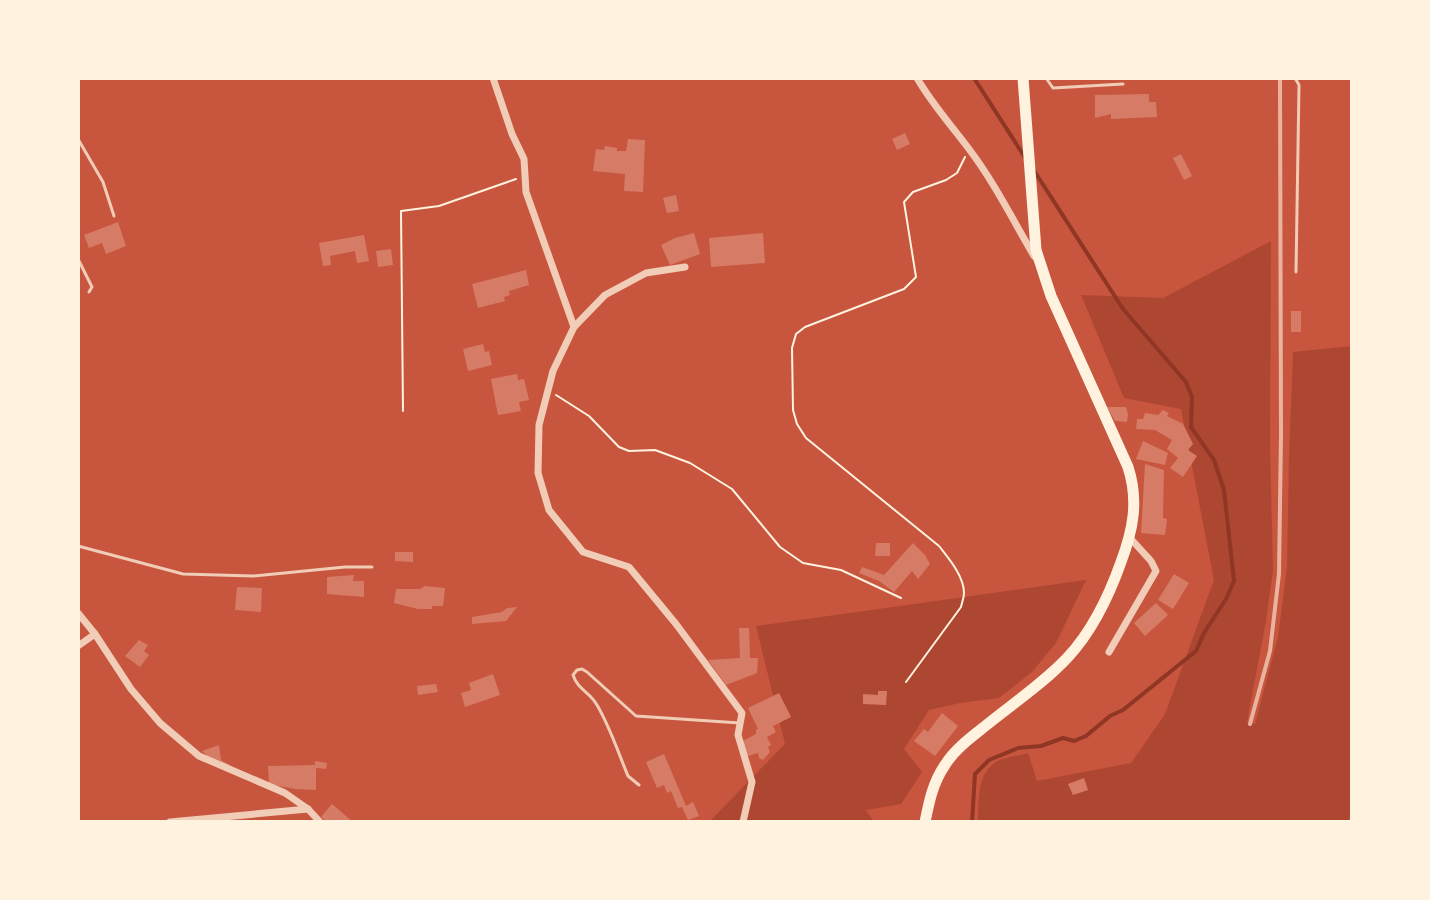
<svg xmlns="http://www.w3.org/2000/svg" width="1430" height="900" font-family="'Noto Sans',sans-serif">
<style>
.green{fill:#ae4732}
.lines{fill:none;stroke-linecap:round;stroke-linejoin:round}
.stream{stroke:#8f3625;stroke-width:4}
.building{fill:#d67c66}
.path{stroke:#fff3e0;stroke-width:2}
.service{stroke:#f1ccb7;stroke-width:3}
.minor{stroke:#f1ccb7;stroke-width:7}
.primary{stroke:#fff3e0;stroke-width:11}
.rail{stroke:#e9b49f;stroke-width:4}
</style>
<rect width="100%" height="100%" fill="#c8553d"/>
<g class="green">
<path d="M1271,241L1270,444L1273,571L1266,621L1247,722L1255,724L1278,637L1287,567L1289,456L1293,352L1352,346V813L1347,822H978C979,801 976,775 996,762C1004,757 1018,756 1028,753L1037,781L1131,763L1165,714L1214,580L1181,409L1124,398L1081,295L1163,298Z"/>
<path d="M1086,580L1056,643L1032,672L999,698L960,703L929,710L904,749L922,772L901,804L866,810L874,822H705L711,820L785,744L756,626Z"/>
</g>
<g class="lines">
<g class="stream">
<path d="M974,78L1026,159"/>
<path d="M972,822L975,774L989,760L1018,748L1041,746L1063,738L1074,741L1086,736L1110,716L1123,710L1196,651L1204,633L1226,599L1234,581L1224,490L1214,460L1191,427L1192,397L1186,382L1123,309L1033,169"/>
</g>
</g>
<g class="building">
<path d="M1149,94V102H1156L1157,117L1111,119V114L1095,118V95Z"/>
<path d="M905,133L910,144L897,150L892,139Z"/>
<path d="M628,139L645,140L643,192L624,191L625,174L593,171L596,149L604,150L605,146L617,148V151H626Z"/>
<path d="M1181,154L1192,176L1184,180L1173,158Z"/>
<path d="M676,195L679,211L667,213L663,198Z"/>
<path d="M118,222L126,246L106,254L102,243L89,248L84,235Z"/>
<path d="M694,233L700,254L670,265L661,245L675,238Z"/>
<path d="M763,233L765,263L711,267L709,238Z"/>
<path d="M364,235L369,261L357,263L355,251L330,256L331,265L323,266L319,243Z"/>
<path d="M391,249L393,265L378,267L376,251Z"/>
<path d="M526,270L529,285L509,291L510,295L504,297L505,301L478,308L472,284Z"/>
<rect x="1291" y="311" width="10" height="21"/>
<path d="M483,344L485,352L489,351L492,365L468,371L463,349Z"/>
<path d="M517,374L518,380L524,379L529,400L519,402L521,411L498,415L491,379Z"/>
<path d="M1107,407H1126L1128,414L1127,422L1115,421Z"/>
<path d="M1163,410L1169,413L1167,416L1183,424L1193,444L1188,450L1197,456L1183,477L1170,468L1178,458L1167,449L1172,440L1155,430L1136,429L1137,419H1143L1145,413L1158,415Z"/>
<path d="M1143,441L1168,453L1165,465L1136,459Z"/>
<path d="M1145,464L1164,470L1163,518L1167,519L1165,535L1141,533Z"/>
<path d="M876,543H890V556H875Z"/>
<path d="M913,543L925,555L930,564L918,579L912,571L894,592L879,581L859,573L862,567L884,575Z"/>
<path d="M395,552H413V562L395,561Z"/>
<path d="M1174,574L1189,583L1173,609L1158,600Z"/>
<path d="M354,575L353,581H364V597L327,594V577Z"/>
<path d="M425,586L445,588L443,606H432V609H418L394,603L396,589H420Z"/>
<path d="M237,587L262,588L261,612L235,610Z"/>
<path d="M1156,603L1168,615L1145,636L1134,623Z"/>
<path d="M517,607L506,621L472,624V617L502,612L507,608Z"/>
<path d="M739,628H749L750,658H758L757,673L726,685L708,660L740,658Z"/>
<path d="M139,640L148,645L144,651L149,655L140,667L125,656Z"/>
<path d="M493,674L500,695L465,707L461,693L471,690L469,683Z"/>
<path d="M436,684L438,692L418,695L417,686Z"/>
<path d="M878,691H887L886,705L863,704V694L878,695Z"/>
<path d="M779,693L791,717L773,726L776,732L767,737L771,745L768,747L770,752L763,760L759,758L758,753L748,756L741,742L756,734V730L758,729L748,708Z"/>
<path d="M942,713L958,726L935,756L914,741L924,729L928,732Z"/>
<path d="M219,745L221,760L230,765L229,768L212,761L202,751Z"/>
<path d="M664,754L686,806L693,802L699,816L688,820L682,807L678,808L671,791L667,793L664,785L657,788L646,762Z"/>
<path d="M315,761L327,763L326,769L316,768V790L295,789L269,784L268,766L315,765Z"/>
<path d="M1084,778L1088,790L1073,795L1068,784Z"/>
<path d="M332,804L353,822H327L321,817Z"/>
</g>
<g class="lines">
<g class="path">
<path d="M556,395L589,416L619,447L629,451L655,450L690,463L732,489L780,547L803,563L841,570L901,598"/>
<path d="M403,411L401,211L439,206L516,179"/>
<path d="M906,682L961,607C962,602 964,598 964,593C964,576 949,559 939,546L806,438L797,424L793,410L792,348L796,334L805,327L904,289L916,277L904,202L913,192L946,180L957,173L965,157"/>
</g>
<g class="service">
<path d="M1046,78L1053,88L1123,84"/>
<path d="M1295,78L1299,85L1296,272"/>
<path d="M78,139L103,182L114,216"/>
<path d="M78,259L92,287L89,292"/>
<path d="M78,546L183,574L253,576L345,567H372"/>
<path d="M639,785L628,776C618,752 610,727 597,705C590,692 578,690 573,675L577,670L582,669L587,672L636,716L740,723"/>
</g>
<g class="minor">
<path d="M493,78L512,134L524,159L526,192L574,327L553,371L539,425L538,473L549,510L583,552L629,567L676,624L742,713L738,735L752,782L743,822"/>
<path d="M917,78C932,104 951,125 969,149C994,182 1013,220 1034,256"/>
<path d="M574,327L605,295L646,273L685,267"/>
<path d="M78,613L95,634L131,689L160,723L199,756L285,793L308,809L320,822"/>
<path d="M78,646L95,634"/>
<path d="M1109,652L1156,571L1151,561L1130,538"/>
<path d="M170,822L308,809"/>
</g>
<path class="primary" d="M925,822C929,802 933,782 945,765C954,750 970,738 984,727C1012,704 1044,683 1068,657C1093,630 1109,596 1121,562C1133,530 1139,501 1128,467L1051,296L1036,250L1023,78"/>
<path class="rail" d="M1250,724L1270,651L1279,574L1281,435L1280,78"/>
</g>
<rect width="1430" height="900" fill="none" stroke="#fff3e0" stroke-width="160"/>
</svg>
